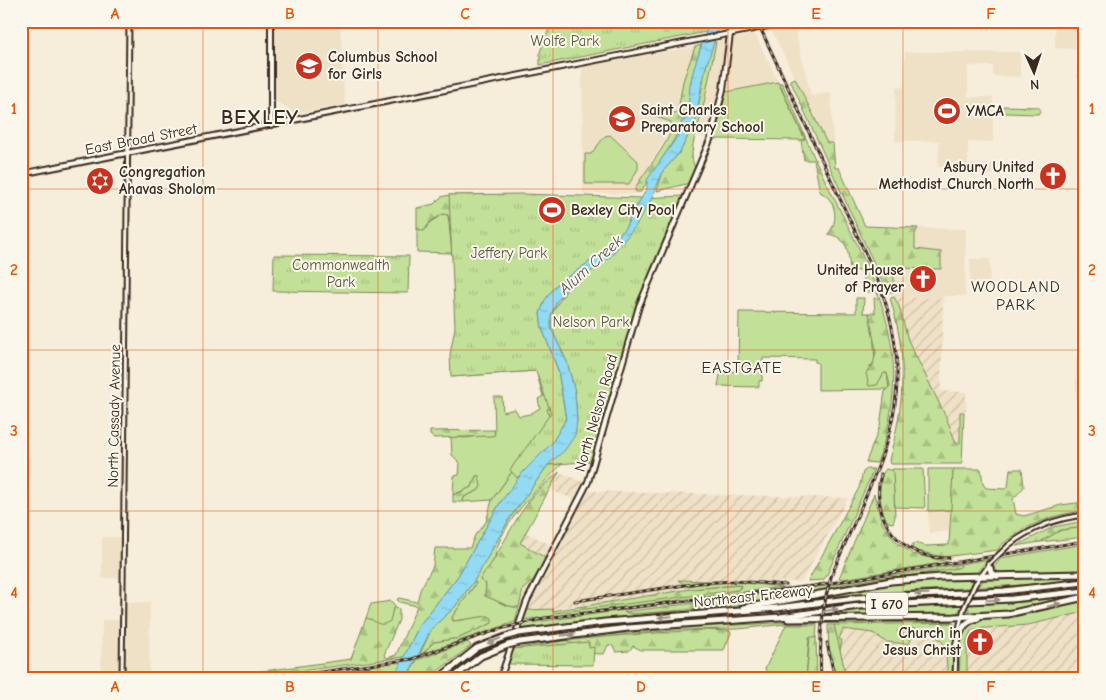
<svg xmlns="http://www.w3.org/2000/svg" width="1106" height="700" font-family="'Comic Neue',sans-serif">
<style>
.built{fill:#efe1c6}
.industrial{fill:url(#industrial-furrows)}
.green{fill:#c2e097;stroke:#7e855a}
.forest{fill:url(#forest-firs);stroke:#7e855a}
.park{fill:url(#park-tufts);stroke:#7e855a}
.water{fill:url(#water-ripples);stroke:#6f949e}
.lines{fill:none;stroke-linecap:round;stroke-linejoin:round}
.tertiary-casing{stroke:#3b2a1e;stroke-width:7}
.secondary-casing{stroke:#3b2a1e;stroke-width:7}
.primary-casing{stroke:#3b2a1e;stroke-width:8}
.motorway-casing{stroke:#3b2a1e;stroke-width:9}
.tertiary{stroke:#fbf7ec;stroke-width:3}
.secondary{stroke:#fbf7ec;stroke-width:3}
.primary{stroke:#fbf7ec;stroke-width:4}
.motorway{stroke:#fbf7ec;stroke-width:5}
.rail-casing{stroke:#3b2a1e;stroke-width:3}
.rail{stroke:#fbf7ec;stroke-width:1;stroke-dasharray:4;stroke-linecap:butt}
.secondary-bridge-casing{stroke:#3b2a1e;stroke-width:7;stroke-linecap:butt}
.motorway-bridge-casing{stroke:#3b2a1e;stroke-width:9;stroke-linecap:butt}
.secondary-bridge{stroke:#fbf7ec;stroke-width:3}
.motorway-bridge{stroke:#fbf7ec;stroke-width:5}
.oneway{fill:#9b9085}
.grid{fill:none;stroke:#e8590c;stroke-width:1;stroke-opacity:0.55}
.labels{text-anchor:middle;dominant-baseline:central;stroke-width:4;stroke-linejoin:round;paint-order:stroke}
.shield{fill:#fbf7ec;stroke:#75685c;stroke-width:1}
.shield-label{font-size:14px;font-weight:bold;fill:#3b2a1e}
.park-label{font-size:15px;fill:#5d583c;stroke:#fbf7ec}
.poi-label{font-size:15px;font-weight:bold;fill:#3b2a1e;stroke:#fbf7ec;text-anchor:start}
.street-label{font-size:15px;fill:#3b2a1e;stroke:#fbf7ec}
.water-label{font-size:16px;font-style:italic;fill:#515653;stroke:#fbf7ec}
.neighbourhood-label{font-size:16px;letter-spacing:1px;fill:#3b2a1e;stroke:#fbf7ec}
.district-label{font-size:20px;font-weight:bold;letter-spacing:1px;fill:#3b2a1e;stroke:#fbf7ec}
.neatline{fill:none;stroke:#e8590c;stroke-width:2}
.grid-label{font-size:16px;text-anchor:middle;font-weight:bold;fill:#e8590c}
</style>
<defs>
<pattern id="industrial-furrows" width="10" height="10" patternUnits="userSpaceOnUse" patternTransform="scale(1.25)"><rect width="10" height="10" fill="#efe1c6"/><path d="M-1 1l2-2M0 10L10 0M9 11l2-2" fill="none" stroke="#cec1aa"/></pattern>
<pattern id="forest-firs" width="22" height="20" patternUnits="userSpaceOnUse" patternTransform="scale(1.25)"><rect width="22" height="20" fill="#c2e097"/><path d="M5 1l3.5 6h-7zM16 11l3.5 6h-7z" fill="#a8c082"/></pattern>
<pattern id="park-tufts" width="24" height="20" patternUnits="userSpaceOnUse" patternTransform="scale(1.25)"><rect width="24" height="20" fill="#c2e097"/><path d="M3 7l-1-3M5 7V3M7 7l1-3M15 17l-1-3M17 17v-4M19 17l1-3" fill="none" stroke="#a8c082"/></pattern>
<pattern id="water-ripples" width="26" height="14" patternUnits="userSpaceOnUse" patternTransform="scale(1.25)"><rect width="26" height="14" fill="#92dbf3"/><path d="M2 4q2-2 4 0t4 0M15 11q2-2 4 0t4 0" fill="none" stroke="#7fbcd0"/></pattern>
</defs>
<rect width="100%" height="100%" fill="#f6eddb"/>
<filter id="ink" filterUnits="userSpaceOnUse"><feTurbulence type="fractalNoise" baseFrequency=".02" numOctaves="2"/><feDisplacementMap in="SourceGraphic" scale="10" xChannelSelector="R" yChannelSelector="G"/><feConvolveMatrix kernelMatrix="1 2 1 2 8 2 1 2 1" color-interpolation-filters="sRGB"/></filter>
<g filter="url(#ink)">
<g class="built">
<path d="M275,21H340L345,105L293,114L287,107L275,101Z"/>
<path d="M793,21L811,96L831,93L833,143H827L772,31L770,22Z"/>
<path d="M1055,21H1085V77H1077V49L1055,48Z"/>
<path d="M755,34L778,82L726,92L714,139L695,135L702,113L716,42Z"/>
<path d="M695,47L683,81L678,111L676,113L656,108L671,122L672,128L635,189L636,194L583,193L582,66Z"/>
<path d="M905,52H1020V77L993,76V66H968V97H993V142H968V164H992V174L967,173V167H938L939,141H895L896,87H904Z"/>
<path d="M918,228L966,229L965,296H943V298L894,297V268H941V253L915,249V234Z"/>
<rect x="970" y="259" width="20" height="23"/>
<rect x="1076" y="356" width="9" height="51"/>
<path d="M21,456L30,458L27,534H21Z"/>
<path d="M952,510L951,531L929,533L928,511Z"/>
<path d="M102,537H124L123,578H102Z"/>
<path d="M123,602H150L149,679H101L102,620H122Z"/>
</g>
<g class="industrial">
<path d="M894,297L943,298L941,391L966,392V410L960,412V443H956L946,417L908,340L899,306Z"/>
<path d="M559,472L585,483L588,491L848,498L802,581L798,582L679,580L691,589L554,609L527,610L519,607L523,589L529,586L544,557L520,543L525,532L553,546L577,501L551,490Z"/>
<path d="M1085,612V679L1042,676L1041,679H967V640L972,629L1028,625Z"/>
<path d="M843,629L873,633L879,637L909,644V639L897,632V630L936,636L945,645L948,679H847L840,650L842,640L839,639Z"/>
</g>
<g class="green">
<path d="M716,42L702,113L695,135L687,136C703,107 701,74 713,43Z"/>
<path d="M778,82L805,140L714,139L726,92Z"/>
<path d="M610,135L638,161V169L629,184H585V154H591L605,136Z"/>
<path d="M443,214L448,215L452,253L417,252V229L424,231L430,222Z"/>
<path d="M856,298H864L863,313H869L873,329L875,361L867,371L887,373L889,389L818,390V363L815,362V359L763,358L762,381H759V387L718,386L720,375L726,372L738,371L739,312L856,313Z"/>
<path d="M553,394L550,418L492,500L463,502L464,497L479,490V476H476L472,487L453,495L454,476L459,475L460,463L452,455L451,437L467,438L495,432L494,397H502L503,412L515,409L519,416L530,414L540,408L538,399L543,396Z"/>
<path d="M562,464C539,488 500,523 495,557C493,566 483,572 481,580L486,584L485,596C497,600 507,608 519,607L515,622L423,653L434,642L459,638L492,623L488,616L454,622L452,617L476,583L474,581L510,518L548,465Z"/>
<path d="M892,469H923L925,508L895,507Z"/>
<path d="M928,469H955L953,472L952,510L928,511Z"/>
<path d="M1085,527V537L1040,542L1061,530Z"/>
<path d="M1085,544V571L997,574L992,570L1001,558Z"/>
<path d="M989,559L975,574L885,580L961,566L960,564Z"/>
<path d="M1085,575V578L1040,584L890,592L795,601L884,584L969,578L972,580L971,585H980L984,580Z"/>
<path d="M678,580L738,582L782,587L522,620L527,610L554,609L552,611L738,590L741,587L738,585L691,589Z"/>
<path d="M842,584L843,587L738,606L741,604V597Z"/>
<path d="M1082,595L1019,610L968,614L969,608H961L955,616L828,617L829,614L849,611L1023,602Z"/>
<path d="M1085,600V612L1028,625L972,629L967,640V679H959L961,633L966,627L978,620L1026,614Z"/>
<path d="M391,601L396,607C392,611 394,614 392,619C386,631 374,623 366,618L371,604Z"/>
<path d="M625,610V612L633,614L678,611L520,629L521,624Z"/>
<path d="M919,620L952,622L787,624L738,629L676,630L522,645L555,640L678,628L813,621Z"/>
<path d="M954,623L952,679H948L945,645L936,636H945L946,633L906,628V630H898L897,632L911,640L909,644L886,642L873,633L843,629L839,639L842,640L840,650L842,664L834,625Z"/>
<path d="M786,625H817L816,638H809L806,679H779L767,673L765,669Z"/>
</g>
<g class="forest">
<path d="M701,45L691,81L690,103L686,119L682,122C673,147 654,168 641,192H636L635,189C642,173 676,137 671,122L653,116L656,108L675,113L678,111L683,81L695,47Z"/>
<path d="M795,78L827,143H833L835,168H839L865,226L918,228L915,234V249L941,252V269L894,268V292H887L790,80Z"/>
<path d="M779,83H782C797,114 809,149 825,180C874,279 919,349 877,463L866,462L880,426L885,391L890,386L887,373H884L877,385L869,386L866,373L873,365L876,352L869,313H875L874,298H879L877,292H868L861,271L850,270C848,252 849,238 828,234C839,222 837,200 820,192L814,160H804L801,140L805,139Z"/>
<path d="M691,134L695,135C693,146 689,159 696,168L690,183L657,191L663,171L680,152L687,136Z"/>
<path d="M449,195H489L452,249L450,221L448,215L443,214L430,222L424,231L417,229V208L434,204L441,197Z"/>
<path d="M630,198L545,300L562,385L566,419L500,503L458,576L419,626L404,657L241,679H206L351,659L366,618C377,620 378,629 390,621L393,609L396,607L399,610V620L384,655L387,658L396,655L417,606L399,602L397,599L399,598L417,602L420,590L433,566L435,548H470L475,535L486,522L492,500L550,418L547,409L551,408L553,394L543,396L536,371L451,377L471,349L455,302L453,277Z"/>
<path d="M894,297L899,306L908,340L946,417L956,443H960V412H964L962,464H890L889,460C905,401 908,357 890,298Z"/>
<path d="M494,430L495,435L491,436L434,438L430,435V431Z"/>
<path d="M867,469H874L826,577L823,580L808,581L859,488L863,472Z"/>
<path d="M886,469L893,471L895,517L893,523L888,522C880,510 875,481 886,469Z"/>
<path d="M955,469H981L983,484L986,488L1005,489L1008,487L1010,469H1022L1024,487L1013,499L1016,514L1024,516L1061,505L1085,502V511C1052,514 1026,525 1000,546L998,550L943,557L913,550L912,545L915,543L926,546L949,545L953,472Z"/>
<path d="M559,472L520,543L544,557L545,560L532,582L523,589L519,607C507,608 497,600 485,596L486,584L480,580C483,572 489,568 493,561C508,536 520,508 541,488C546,482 553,478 559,472Z"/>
<path d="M476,476H479L481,486L479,490L464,497L463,502H453V495L472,487Z"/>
<path d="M874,494L882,523L896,542L913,554L948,562L842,579L839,578Z"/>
<path d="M1085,521V527L1061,530L1040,542L1016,546L1053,527Z"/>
<path d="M960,564L961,566L958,568L841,586L842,584Z"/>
<path d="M474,581L476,583L452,617L453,621L488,616L492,618V623L459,638L434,642L423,653L420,654L432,628L454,608Z"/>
<path d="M741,585L738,590L554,613L552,611L691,589Z"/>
<path d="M741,597L743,602L738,606L633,614L624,612Z"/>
<path d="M828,625H834L847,679H837L829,653Z"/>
<path d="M704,630L730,631L731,633L724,650H641L633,646L629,651L616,652L613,646L608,645L604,654L513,651L514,649C575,637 641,634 704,630Z"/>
<path d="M810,637L816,638L817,679H806Z"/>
<path d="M468,642L471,646L435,673L406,679L417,660Z"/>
<path d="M401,664L393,679H355L351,675C333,674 313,679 294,679Z"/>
</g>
<g class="park">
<path d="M552,21H726V28L540,65V52Z"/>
<path d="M1004,106L1038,107L1041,110L1038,114L1006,113L1001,110Z"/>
<path d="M523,194L642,198L684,196L637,305L592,461L548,465L577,421L575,392L567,362L551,328V315L565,291L595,268L630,228L634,210L625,228L605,251L555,286L540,313L542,328L558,370L566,419L552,443L517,478L510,470L551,413L536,371L451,377L450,355L455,327L449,195Z"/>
<path d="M274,255L409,256L408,293L273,291Z"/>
<path d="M589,642V648L594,647L593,665L510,664L508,663L512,649Z"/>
<path d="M403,660L393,679H366L370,665Z"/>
</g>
<path class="water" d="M709,21H721L703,76L696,120L680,152L663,171L652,198L635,227L609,258L565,291L557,301L551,315V328L567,362L575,392L577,421L575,435L565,450L548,465L510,518L474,581L454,608L432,628L406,679H393L419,626L458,576L500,503L522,473L552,443L566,419L558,370L542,328L540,313L545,300L555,286L605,251L625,228L647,188V180L677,137L682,122L686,119C690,106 688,94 691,81C695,60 704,41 709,21Z"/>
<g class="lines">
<g class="tertiary-casing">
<path id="tertiary" d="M122,679L129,21"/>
</g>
<g class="secondary-casing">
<g id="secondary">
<path d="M729,21L730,34"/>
<path d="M1009,545C1031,528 1057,518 1085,515"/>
<path d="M975,584L989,565"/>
<path d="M957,636L964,608"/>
<path d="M955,679L956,647"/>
</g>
</g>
<g class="primary-casing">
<g id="primary">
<path d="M271,125V21"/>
<path d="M21,174L794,21"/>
<path d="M500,679L527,601L588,482L639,306L710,140L723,90L730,34"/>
</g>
</g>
<g class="motorway-casing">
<g id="motorway">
<path d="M989,564L991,572L997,576"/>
<path d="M743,608L891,581L941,577L1085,574"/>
<path d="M788,619L954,617L1008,614L1085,597"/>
<path d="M519,633L605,622L777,608L856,598L1004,591L1085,582"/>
<path d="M520,642L628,628L780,617L859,606L1012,599L1085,591"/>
<path d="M956,647C959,633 962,622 978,618"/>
<path d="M438,679L477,648L511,635"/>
<path d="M452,679L481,656L508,645"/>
</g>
</g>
<use href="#tertiary" class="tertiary"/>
<use href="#secondary" class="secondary"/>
<use href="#primary" class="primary"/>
<use href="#motorway" class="motorway"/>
<g class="rail-casing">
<g id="rail">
<path d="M757,21L876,276C927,401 876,465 831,577C821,610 819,644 821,679"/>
<path d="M881,474C869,519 902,560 949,558"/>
<path d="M575,601L699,583L736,581L786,585"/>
<path d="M827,643L835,679"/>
<path d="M271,679L412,659L500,629L545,618L813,586L1085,541"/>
</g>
</g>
<use href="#rail" class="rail"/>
<g class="secondary-bridge-casing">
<g id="secondary-bridge">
<path d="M989,564L1009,545"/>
<path d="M964,608L975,584"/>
</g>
</g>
<g class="motorway-bridge-casing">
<g id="motorway-bridge">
<path d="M511,635L519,633"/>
<path d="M508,645L520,642"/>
</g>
</g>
<use href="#secondary-bridge" class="secondary-bridge"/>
<use href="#motorway-bridge" class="motorway-bridge"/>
</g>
<defs><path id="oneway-solid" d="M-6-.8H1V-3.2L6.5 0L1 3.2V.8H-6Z" transform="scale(1.25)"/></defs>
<g class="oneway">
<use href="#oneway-solid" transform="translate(922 594) rotate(178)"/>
<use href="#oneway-solid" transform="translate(993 600) rotate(-2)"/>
<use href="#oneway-solid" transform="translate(1054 605) rotate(-14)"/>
<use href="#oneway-solid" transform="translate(831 610) rotate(-9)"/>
<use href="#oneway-solid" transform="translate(665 617) rotate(175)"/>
<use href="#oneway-solid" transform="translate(568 635) rotate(-6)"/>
<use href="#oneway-solid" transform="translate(494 641) rotate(158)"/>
</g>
</g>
<path class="grid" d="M203,21V679M378,21V679M553,21V679M728,21V679M903,21V679M21,189H1085M21,350H1085M21,511H1085"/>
<defs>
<g id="school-disc" transform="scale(1.4375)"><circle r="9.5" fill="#c8321e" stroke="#fbf7ec"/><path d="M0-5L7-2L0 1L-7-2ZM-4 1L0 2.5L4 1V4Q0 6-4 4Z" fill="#fff"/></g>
<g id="stadium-disc" transform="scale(1.4375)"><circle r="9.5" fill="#c8321e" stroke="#fbf7ec"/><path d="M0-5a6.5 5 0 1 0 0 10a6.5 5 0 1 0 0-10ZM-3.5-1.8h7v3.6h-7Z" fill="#fff"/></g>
<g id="church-disc" transform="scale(1.4375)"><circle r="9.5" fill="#c8321e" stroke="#fbf7ec"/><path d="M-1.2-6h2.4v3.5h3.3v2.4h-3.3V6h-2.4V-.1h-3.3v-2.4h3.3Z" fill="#fff"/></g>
<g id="synagogue-disc" transform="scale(1.4375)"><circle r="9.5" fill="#c8321e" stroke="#fbf7ec"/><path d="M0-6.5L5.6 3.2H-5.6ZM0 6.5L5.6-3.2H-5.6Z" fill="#fff"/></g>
</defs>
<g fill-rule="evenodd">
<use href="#school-disc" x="309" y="66"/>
<use href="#stadium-disc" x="947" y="111"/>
<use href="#school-disc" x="622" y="119"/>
<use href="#church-disc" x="1053" y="176"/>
<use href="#synagogue-disc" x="100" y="181"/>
<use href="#stadium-disc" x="552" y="210"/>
<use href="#church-disc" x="923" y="279"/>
<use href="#church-disc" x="980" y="642"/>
</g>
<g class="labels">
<rect class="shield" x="866" y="592.5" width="42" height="23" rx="4"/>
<g class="shield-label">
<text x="887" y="604">I 670</text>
</g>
<g class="park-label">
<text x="565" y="41">Wolfe Park</text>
<text x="509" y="253">Jeffery Park</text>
<text x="341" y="265">Commonwealth<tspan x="341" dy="17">Park</tspan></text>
<text x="591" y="322">Nelson Park</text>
</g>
<g class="poi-label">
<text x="328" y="57">Columbus School<tspan x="328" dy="17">for Girls</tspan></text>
<text x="641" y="110">Saint Charles<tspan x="641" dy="17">Preparatory School</tspan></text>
<text x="966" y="111">YMCA</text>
<text x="1034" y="167" text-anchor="end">Asbury United<tspan x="1034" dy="17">Methodist Church North</tspan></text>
<text x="119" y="172">Congregation<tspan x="119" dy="17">Ahavas Sholom</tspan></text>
<text x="571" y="210">Bexley City Pool</text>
<text x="904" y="270" text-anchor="end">United House<tspan x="904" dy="17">of Prayer</tspan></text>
<text x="961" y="633" text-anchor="end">Church in<tspan x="961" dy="17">Jesus Christ</tspan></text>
</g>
<g class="street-label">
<text transform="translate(141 139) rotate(-11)">East Broad Street</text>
<text transform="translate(596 413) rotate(-74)">North Nelson Road</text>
<text transform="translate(114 416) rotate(-89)">North Cassady Avenue</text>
<text transform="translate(753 596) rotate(-6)">Northeast Freeway</text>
</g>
<g class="water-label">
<text transform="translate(591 265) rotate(-42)">Alum Creek</text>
</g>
<g class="neighbourhood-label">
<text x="1016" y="287">WOODLAND<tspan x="1016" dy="18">PARK</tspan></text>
<text x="742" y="368">EASTGATE</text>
</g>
<g class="district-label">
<text x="260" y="117">BEXLEY</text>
</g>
</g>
<rect width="1106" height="700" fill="none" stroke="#fbf7ec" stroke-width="55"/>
<g transform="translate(1034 72) rotate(177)" stroke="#fbf7ec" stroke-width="4" paint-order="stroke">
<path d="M0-4L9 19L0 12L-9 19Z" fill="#3b2a1e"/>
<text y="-8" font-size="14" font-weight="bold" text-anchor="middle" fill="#3b2a1e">N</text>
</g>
<rect x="28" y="28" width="1050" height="644" class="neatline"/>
<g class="grid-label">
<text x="115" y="19">A</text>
<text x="290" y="19">B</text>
<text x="465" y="19">C</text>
<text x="641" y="19">D</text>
<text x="816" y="19">E</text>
<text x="991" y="19">F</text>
<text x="14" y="114">1</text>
<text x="1092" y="114">1</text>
<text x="14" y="275">2</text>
<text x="1092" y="275">2</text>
<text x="14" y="436">3</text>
<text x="1092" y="436">3</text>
<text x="14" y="598">4</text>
<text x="1092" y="598">4</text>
<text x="115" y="692">A</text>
<text x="290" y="692">B</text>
<text x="465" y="692">C</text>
<text x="641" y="692">D</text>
<text x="816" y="692">E</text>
<text x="991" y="692">F</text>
</g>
</svg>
